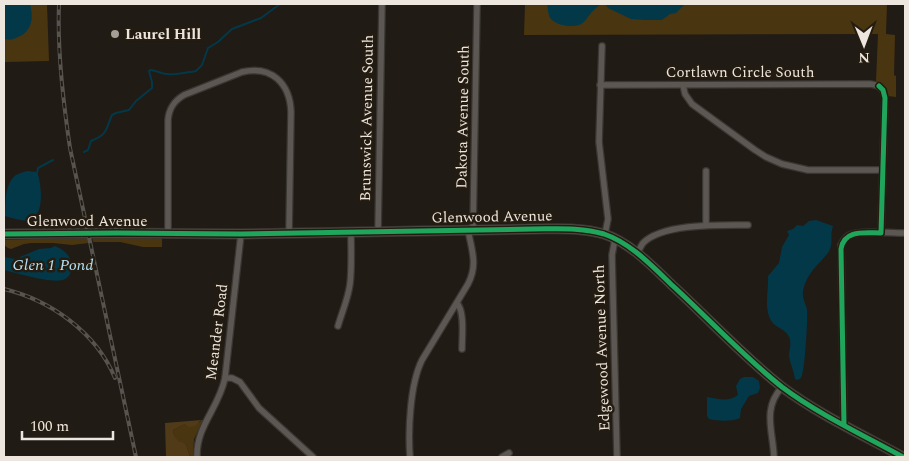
<svg xmlns="http://www.w3.org/2000/svg" width="909" height="461" font-family="Spectral,serif">
<style>
.green{fill:#4a3511}
.forest{fill:#503a18}
.water{fill:#033849}
.lines{fill:none;stroke-linecap:round;stroke-linejoin:round}
.stream{stroke:#033849;stroke-width:2}
.street-casing{stroke:#3a3732;stroke-width:8}
.secondary-casing{stroke:#3a3732;stroke-width:11}
.street{stroke:#5c5752;stroke-width:5.5}
.secondary{stroke:#5c5752;stroke-width:9}
.rail-casing{stroke:#575450;stroke-width:4}
.rail{stroke:#241c11;stroke-width:2;stroke-dasharray:5.5;stroke-linecap:butt}
.cycleway-casing{stroke:#241c11;stroke-width:8}
.cycleway{stroke:#20a55d;stroke-width:5}
.poi-dot{fill:#a59f98;stroke:#241c11;stroke-width:2}
.labels{text-anchor:middle;dominant-baseline:central;stroke-width:5;stroke-linejoin:round;paint-order:stroke}
.poi-label{font-size:15px;font-weight:bold;fill:#ece6de;stroke:#241c11;text-anchor:start}
.street-label{font-size:15px;fill:#ece6de;stroke:#241c11}
.water-label{font-size:16px;font-style:italic;fill:#b3e0f4;stroke:#241c11}
</style>
<rect width="100%" height="100%" fill="#201b15"/>
<g class="green">
<path d="M4,4H47L49,61L4,62Z"/>
<path d="M525,4H887L886,34L895,35L894,75L896,76V97L888,96C888,88 884,84 876,81L878,34L524,35Z"/>
<path d="M88,237L89,243L72,245L53,243H31L24,244L11,249L8,248L4,245V240Z"/>
<path d="M92,237L162,238V247H143L120,242H93Z"/>
<path d="M201,420H203L194,439L193,457H190L186,444L179,443L174,435L173,430L185,424L200,422Z"/>
</g>
<path class="forest" d="M201,420L195,426L189,427L185,424L173,430L174,435L179,442H181L186,444L190,457H166L165,423Z"/>
<g class="water">
<path d="M4,4H30C34,19 32,32 16,38C11,40 9,40 4,39Z"/>
<path d="M547,4H601C598,7 594,9 592,12C588,16 586,21 581,24C574,28 557,26 551,19C548,16 548,8 547,4Z"/>
<path d="M605,4H685L676,13L670,14L662,20H645L631,19L608,8Z"/>
<path d="M27,171L37,172C41,181 43,204 38,212C36,215 32,218 29,221C21,221 13,218 5,216C6,203 4,184 16,175C19,173 24,172 27,171Z"/>
<path d="M816,220L833,226C830,234 833,243 830,249C829,253 824,257 821,261C813,269 805,279 803,291C802,297 805,303 807,309C808,317 805,368 802,375C801,379 800,379 797,380L795,379C794,371 790,364 789,356C789,350 792,343 789,337C786,329 776,328 772,322C763,309 769,290 768,276L779,263L782,247L789,235L787,231L793,229L797,225L803,226L809,221Z"/>
<path d="M55,246C64,250 71,255 71,265C71,271 71,276 65,279C56,285 16,273 4,270V257L15,259L39,249L51,248Z"/>
<path d="M744,377H753L759,381L760,388L758,393L749,396L741,409L740,418C731,422 718,421 709,419L707,416V397C718,399 729,402 738,395L736,386L740,379Z"/>
</g>
<g class="lines">
<g class="stream">
<path d="M191,72L196,71L202,65L208,48L218,42L232,29L261,18L280,4"/>
<path d="M84,152L88,150L91,141C108,134 105,131 112,115L116,113L129,110L136,101L152,88V82L149,71L150,70C156,70 161,74 167,74C174,75 182,73 190,72"/>
<path d="M37,173L38,168L53,160"/>
</g>
<g class="street-casing">
<g id="street">
<path d="M602,46L599,142L608,219L605,234"/>
<path d="M600,85L870,84C879,85 884,88 885,98L881,233"/>
<path d="M683,85L685,94L692,104L755,150L766,157L782,164L808,170H883"/>
<path d="M706,225V171"/>
<path d="M473,230L477,4"/>
<path d="M378,232L382,4"/>
<path d="M168,234V120C169,108 174,101 184,95L242,72C271,65 290,83 291,112L289,234"/>
<path d="M615,239L612,255L617,457"/>
<path d="M637,253C639,250 641,246 643,243C663,223 721,225 748,225"/>
<path d="M457,303C465,312 462,337 462,349"/>
<path d="M338,326C342,312 348,299 350,284C352,267 351,250 351,232"/>
<path d="M225,378H232L240,382L259,408L313,457"/>
<path d="M844,425L841,245C843,241 845,238 848,236C858,230 892,233 905,233"/>
<path d="M197,457C196,426 219,408 225,378L241,234"/>
<path d="M410,457C408,430 410,384 422,360L468,284C478,265 472,251 468,230"/>
<path d="M502,457L509,453"/>
<path d="M774,457C773,431 762,409 782,387"/>
</g>
</g>
<g class="secondary-casing">
<path id="secondary" d="M4,234L117,233L241,234L532,229C556,229 581,227 604,234C631,243 653,267 673,286C709,319 744,357 782,387C818,414 863,435 903,457"/>
</g>
<use href="#street" class="street"/>
<use href="#secondary" class="secondary"/>
<g class="rail-casing">
<g id="rail">
<path d="M59,4C57,52 63,101 70,148L136,457"/>
<path d="M4,289C50,300 96,332 115,378"/>
</g>
</g>
<use href="#rail" class="rail"/>
<g class="cycleway-casing">
<g id="cycleway">
<path d="M4,234L117,233L241,234L532,229C556,229 581,227 604,234C631,243 653,267 673,286C709,319 744,357 782,387C818,414 863,435 903,457"/>
<path d="M844,425L841,249C844,229 865,233 881,233L885,98L883,90L879,86"/>
</g>
</g>
<use href="#cycleway" class="cycleway"/>
</g>
<circle class="poi-dot" cx="115" cy="34" r="5"/>
<g class="labels">
<g class="poi-label">
<text x="125" y="34">Laurel Hill</text>
</g>
<g class="street-label">
<text x="740" y="72">Cortlawn Circle South</text>
<text transform="translate(463 117) rotate(-89)">Dakota Avenue South</text>
<text transform="translate(367 118) rotate(-89)">Brunswick Avenue South</text>
<text transform="translate(492 217) rotate(-1)">Glenwood Avenue</text>
<text x="87" y="221">Glenwood Avenue</text>
<text transform="translate(217 332) rotate(-83)">Meander Road</text>
<text transform="translate(602 348) rotate(-92)">Edgewood Avenue North</text>
</g>
<g class="water-label">
<text x="53" y="265">Glen 1 Pond</text>
</g>
</g>
<rect width="909" height="461" fill="none" stroke="#ece6de" stroke-width="10"/>
<g transform="translate(864 45) rotate(179)" stroke="#241c11" stroke-width="4" paint-order="stroke">
<path d="M0-4L9 19L0 12L-9 19Z" fill="#ece6de"/>
<text y="-8" font-size="14" font-weight="bold" text-anchor="middle" fill="#ece6de">N</text>
</g>
<path d="M22 431v8h91v-8" fill="none" stroke="#ece6de" stroke-width="2.5"/>
<text x="30" y="431" font-size="15" fill="#ece6de" stroke="#241c11" stroke-width="4" paint-order="stroke">100 m</text>
</svg>
